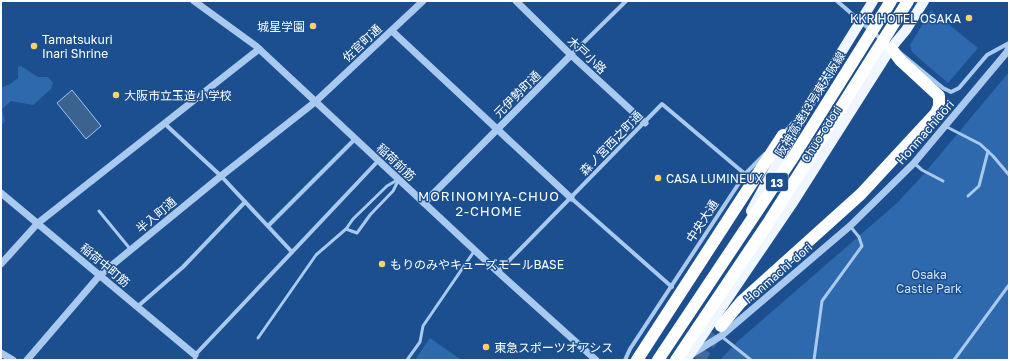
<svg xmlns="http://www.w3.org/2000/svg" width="1010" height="361" font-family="'Golos Text','Noto Sans JP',sans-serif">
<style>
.green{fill:#2e69ad}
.water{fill:#3c6290;stroke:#9cc4f0}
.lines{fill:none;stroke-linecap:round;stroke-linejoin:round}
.motorway-tunnel{stroke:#3d69a0;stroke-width:12;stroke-dasharray:12 6;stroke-linecap:butt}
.service{stroke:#a9c9ee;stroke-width:3}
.minor{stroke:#a9c9ee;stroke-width:4}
.tertiary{stroke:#a9c9ee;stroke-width:7}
.primary{stroke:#f0f6ff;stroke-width:10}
.motorway{stroke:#fff;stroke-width:12}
.motorway-bridge{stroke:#fff;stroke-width:12}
.poi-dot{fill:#ffd166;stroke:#1b4f8f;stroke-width:1.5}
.labels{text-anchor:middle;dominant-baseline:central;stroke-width:3;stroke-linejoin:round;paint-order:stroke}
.shield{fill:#1b4f8f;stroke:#bbcadd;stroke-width:1}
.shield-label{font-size:11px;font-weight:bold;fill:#fff}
.poi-label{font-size:12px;fill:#fff;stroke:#1b4f8f;text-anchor:start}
.street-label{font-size:12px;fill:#fff;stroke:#1b4f8f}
.park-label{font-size:12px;fill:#cfe3fa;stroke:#1b4f8f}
.neighbourhood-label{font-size:13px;letter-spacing:1px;fill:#fff;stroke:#1b4f8f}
</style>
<rect width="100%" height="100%" fill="#1b4f8f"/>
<g class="green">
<path d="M931,10L978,48L948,83L912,52L910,45Z"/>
<path d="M21,66L38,77H48L53,83L51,89L33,105L11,101L2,109L5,121L1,126V88L10,84L18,78V67Z"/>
<path d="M1009,72V360H720L738,341L897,203L923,175Z"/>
<path d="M430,338L460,359L459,360H415Z"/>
</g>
<path class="water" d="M72,90L101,126L86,139L57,103Z"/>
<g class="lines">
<path class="motorway-tunnel" d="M699,360L721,326"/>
<g class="service">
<path d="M945,126L980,144L993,156L1009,175"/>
<path d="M914,163L922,170L943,181"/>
<path d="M968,196L979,186L988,151"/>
<path d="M99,211L131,250"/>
<path d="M346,229L357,233L370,215L393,191L399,179"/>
<path d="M721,336L751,360"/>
<path d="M258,338L316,255L346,229L353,219L387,186L399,179"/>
<path d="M407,360L420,342L423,326L475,250"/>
<path d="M814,360L822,301L862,246L859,237L850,226"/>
<path d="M954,360L1009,285"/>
</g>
<g class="minor">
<path d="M837,1L882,40"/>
<path d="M899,52L943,88L951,92L959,88L987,55L1009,43"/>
<path d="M571,55L626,1"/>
<path d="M165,124L221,176L292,252"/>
<path d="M783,134L797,118"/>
<path d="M571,198L672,287"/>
<path d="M268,226L355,139"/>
<path d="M498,272L662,104L745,174"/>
<path d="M137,307L183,267L245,202"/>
<path d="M195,360V355L378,161"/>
<path d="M625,360L630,349L745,174L765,154"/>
</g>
<g class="tertiary">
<path d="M194,1L256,46L498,272L596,360"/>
<path d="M516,1L571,55L645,123"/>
<path d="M392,31L571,198"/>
<path d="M1,193L195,355"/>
<path d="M424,203L571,55"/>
<path d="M1,264L38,223L259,49"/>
<path d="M1,353L13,360"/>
<path d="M692,354L721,336L850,226L914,163L1007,52L1009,47"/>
<path d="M27,360L100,275L221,176L315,102L423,1"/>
</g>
<g class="primary">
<path d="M751,211L810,103L873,1"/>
<path d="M686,360L792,204L891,48L906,30L924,1"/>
</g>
<g class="motorway">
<path d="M721,326L741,302L861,194L936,113L939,106V96L900,60L891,48"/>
<path d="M637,360L783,135"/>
</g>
<g class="motorway-bridge">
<path d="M658,360L792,159L891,1"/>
<path d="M676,360L770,220L908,1"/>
</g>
</g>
<g class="poi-dot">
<circle cx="969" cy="18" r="4"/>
<circle cx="313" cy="26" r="4"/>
<circle cx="34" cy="46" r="4"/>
<circle cx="116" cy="95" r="4"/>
<circle cx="658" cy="178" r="4"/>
<circle cx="382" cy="264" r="4"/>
<circle cx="486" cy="347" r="4"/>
</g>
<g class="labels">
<rect class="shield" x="766" y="173" width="22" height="18" rx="3"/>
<g class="shield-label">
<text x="777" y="182">13</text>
</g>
<g class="poi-label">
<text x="961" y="18" text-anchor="end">KKR HOTEL OSAKA</text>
<text x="305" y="26" text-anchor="end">城星学園</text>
<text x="42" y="39">Tamatsukuri<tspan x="42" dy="14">Inari Shrine</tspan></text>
<text x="124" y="95">大阪市立玉造小学校</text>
<text x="666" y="178">CASA LUMINEUX</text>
<text x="390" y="264">もりのみやキューズモールBASE</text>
<text x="494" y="347">東急スポーツオアシス</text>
</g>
<g class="street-label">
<text transform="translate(362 43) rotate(-43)">佐官町通</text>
<text transform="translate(587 55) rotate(43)">木戸小路</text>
<text transform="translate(517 94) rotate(-45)">元伊勢町通</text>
<text transform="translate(810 104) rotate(-58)">阪神高速13号東大阪線</text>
<text transform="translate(925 132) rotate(-49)">Honmachidōri</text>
<text transform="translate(821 134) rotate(-58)">Chuo-odori</text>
<text transform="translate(611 143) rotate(-46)">森ノ宮西之町通</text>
<text transform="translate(396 162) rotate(43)">稲荷前筋</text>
<text transform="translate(156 215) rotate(-40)">半入町通</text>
<text transform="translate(702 221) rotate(-57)">中央大通</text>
<text transform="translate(105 265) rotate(40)">稲荷中町筋</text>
<text transform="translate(778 273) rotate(-41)">Honmachi-dori</text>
</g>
<g class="park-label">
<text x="929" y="274">Osaka<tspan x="929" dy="14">Castle Park</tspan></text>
</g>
<g class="neighbourhood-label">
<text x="489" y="196">MORINOMIYA-CHUO<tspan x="489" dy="15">2-CHOME</tspan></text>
</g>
</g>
<rect width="1010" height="361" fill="none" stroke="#ffffff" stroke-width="4"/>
</svg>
